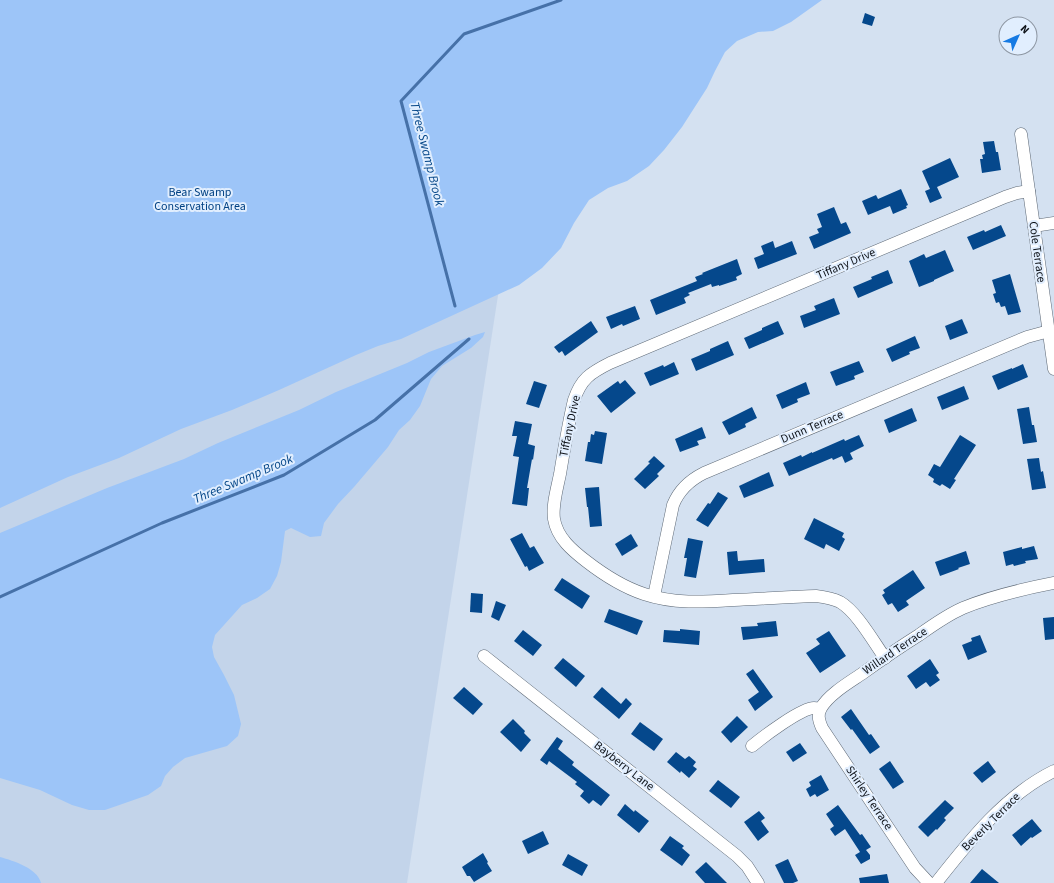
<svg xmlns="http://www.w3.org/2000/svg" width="1054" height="883" font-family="'Source Sans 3',sans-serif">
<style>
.built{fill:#c3d4ea}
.green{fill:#9dc5f8}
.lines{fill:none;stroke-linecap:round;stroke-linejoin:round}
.stream{stroke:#4671a8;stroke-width:3}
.building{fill:#05488c}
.minor-casing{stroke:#5e6976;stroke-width:13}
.minor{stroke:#fff;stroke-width:12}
.labels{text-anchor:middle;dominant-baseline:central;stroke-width:4;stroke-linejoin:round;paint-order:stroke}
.park-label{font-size:12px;fill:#004183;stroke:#e1eefe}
.street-label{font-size:12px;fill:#0e1218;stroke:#e1eefe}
.water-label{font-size:13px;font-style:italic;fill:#044688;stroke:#e1eefe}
</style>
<rect width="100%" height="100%" fill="#d4e1f1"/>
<path class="built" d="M499,289L407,883H0V498Z"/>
<g class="green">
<path d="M0,0H822L791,22L773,31L758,32L737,41L725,52L715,71L707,88L682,127L664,150L649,166L627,181L608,188L589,200L574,223L561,248L542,268L519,285L401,339L378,346L356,355L279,390L232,410L181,429L119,458L68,477L0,508Z"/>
<path d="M485,332L483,337L471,348L442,366L431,379L420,406L410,420L399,430L388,447L354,487L338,504L324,523L321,536L310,537L291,528L285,531L281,562L277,576L270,589L257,598L242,605L215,635L212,647L214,657L224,675L234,695L241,724L238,736L227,746L185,758L173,767L165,776L161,786L148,795L105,810H89L72,805L40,790L0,778V533L107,488L184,459L218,443L299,410L336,392L407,363L429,352L475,335Z"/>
<path d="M0,857C14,861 37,868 41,883H0Z"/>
</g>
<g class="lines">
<g class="stream">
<path d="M455,306L401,101L464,34L561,0"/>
<path d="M0,597L162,523L284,475L375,420L469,339"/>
</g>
</g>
<g class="building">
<path d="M865,13L875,17L872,26L862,23Z"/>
<path d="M994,141L996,152H998L1001,170L982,173L980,159H983L982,155L985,154L983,142Z"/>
<path d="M950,158L959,177L937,187L942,198L930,203L925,191L930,189L922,171Z"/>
<path d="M901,189L908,205L906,206L907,208L893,214L890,206L868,215L862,201L876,195L878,199Z"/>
<path d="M834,207L841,224L846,222L851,233L814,249L809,237L819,233L817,229L822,227L817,214Z"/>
<path d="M1001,225L1006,236L973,250L967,237L984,230L985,232Z"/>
<path d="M773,241L775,248L792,241L797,254L758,269L754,258L764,254L761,246Z"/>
<path d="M945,250L954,271L934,280V281L919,287L909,261L924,254L926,258Z"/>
<path d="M737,259L742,274L736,277L737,280L719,286V285L712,287L711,284L688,293L690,295L684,298L686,303L656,315L650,300L697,281L695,277L703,274L702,273Z"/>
<path d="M888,270L893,283L858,298L853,287L872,279L871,277Z"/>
<path d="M1010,274L1021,312L1008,315L1005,306L1001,307L999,302L996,303L993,294L996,293L992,280Z"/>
<path d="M834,298L840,314L804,328L800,316L816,310L814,306Z"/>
<path d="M635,306L640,319L623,326L622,324L611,329L606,317Z"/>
<path d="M962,319L968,333L950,340L945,326Z"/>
<path d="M591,321L598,332L565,356L562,351L559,353L554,347Z"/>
<path d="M778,321L784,334L749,349L744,338L762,330V328Z"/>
<path d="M915,336L920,348L909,352L910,354L892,362L886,349Z"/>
<path d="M728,341L734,355L696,371L691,359L710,351V349Z"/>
<path d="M859,361L864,372L854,376L855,379L836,386L830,372Z"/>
<path d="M674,362L679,374L650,386L644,373L663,365L664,367Z"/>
<path d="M1023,364L1028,377L998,390L992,376L1012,368V369Z"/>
<path d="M625,380L636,393L611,413L597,396L618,381L620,384Z"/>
<path d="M534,381L547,385L539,408L526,404Z"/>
<path d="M806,382L810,394L797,399L798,402L782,409L776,395Z"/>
<path d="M964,386L969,399L942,410L937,397Z"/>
<path d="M752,407L757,418L745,424L746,427L729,435L722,422Z"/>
<path d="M1029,407L1032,425H1034L1037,442L1023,444L1017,409Z"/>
<path d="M912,408L917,421L889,433L884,420Z"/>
<path d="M515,421L532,424L528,444L535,446L533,460L532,459L527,488H529L527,506L512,504L519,457L513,456L517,436H512Z"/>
<path d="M702,427L706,438L697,441L699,445L680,452L675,439Z"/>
<path d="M595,431L607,433L602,464L585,461L588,442H590L591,434L594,435Z"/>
<path d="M859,435L864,446L850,453L853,459L845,463L842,456L833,460L832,458L789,476L783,463L801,455L802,457L812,452V453L844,439L845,441Z"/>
<path d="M960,435L976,445L954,479L956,480L950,489L942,484L940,486L933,482L934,479L928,475L934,464L940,467Z"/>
<path d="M654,456L665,466L657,474L659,476L645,489L634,479L650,463L648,462Z"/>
<path d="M1039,458L1041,472L1043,471L1046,488L1032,490L1027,459Z"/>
<path d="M769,472L774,486L744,498L739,486Z"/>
<path d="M599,487L602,526L590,527L588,507H587L585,488Z"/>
<path d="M718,492L728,498L708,527L696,520L708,503L710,504Z"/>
<path d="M814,518L844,533L842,537L845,539L839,551L826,544L824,549L804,539Z"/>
<path d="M522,533L530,548L534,546L544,563L529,571L527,566L525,567L510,539Z"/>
<path d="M631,534L638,546L622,556L615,544Z"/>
<path d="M688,538L703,541L696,578L684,576L687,558H684Z"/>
<path d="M1034,546L1038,559L1025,561L1026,563L1014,566L1013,564L1006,566L1003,552L1022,547V549Z"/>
<path d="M737,551L738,561L764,559L765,572L729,575L727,552Z"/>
<path d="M966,551L970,564L958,568L959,569L940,576L935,562Z"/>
<path d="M913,570L925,588L906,601L909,605L898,612L892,603L888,605L882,595L885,593L883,590Z"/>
<path d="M562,578L590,596L582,609L554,590Z"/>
<path d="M471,593L483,594L482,613L470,612Z"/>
<path d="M496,601L506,605L499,621L491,617Z"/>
<path d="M609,609L643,621L637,635L604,622Z"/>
<path d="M1054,617V639L1045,640L1043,618Z"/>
<path d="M776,621L778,636L743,640L741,627L758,626L757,623Z"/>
<path d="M680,629L700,631L699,645L663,642L664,630L680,631Z"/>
<path d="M523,630L542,645L533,656L514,641Z"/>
<path d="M829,631L846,656L820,673L806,653L820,644L816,639Z"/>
<path d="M980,635L987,652L968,660L962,645L972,641L971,638Z"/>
<path d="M563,658L585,676L576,687L554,668Z"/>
<path d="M930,659L939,673L936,675L940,680L930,687L926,682L916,689L907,676Z"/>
<path d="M753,669L773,697L755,711L748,700L759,692L746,674Z"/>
<path d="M464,687L483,704L473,715L453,698Z"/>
<path d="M602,687L621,704L626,698L632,704L619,719L593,697Z"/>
<path d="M851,709L869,735L871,734L880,747L870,754L852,729L851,730L841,717Z"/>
<path d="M737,716L748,727L731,743L721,732Z"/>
<path d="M513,719L525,731L524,733L531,740L521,752L500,732Z"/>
<path d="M640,722L663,739L654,751L631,734Z"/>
<path d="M557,737L563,741L558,749L574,762L572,765L610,795L601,806L593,800L589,804L580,796L584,791L575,784L577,782L549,761L547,765L540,760Z"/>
<path d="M800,743L807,753L793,762L786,752Z"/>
<path d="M676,752L685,759L689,756L696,762L693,766L697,769L689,778L681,771L680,773L667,762Z"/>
<path d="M890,761L904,782L893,789L879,769Z"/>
<path d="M988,761L996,772L982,783L973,773Z"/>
<path d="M821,775L829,790L817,797L815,794L810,797L806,789L811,786L809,782Z"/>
<path d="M718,780L740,797L731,808L709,791Z"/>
<path d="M945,800L954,808L944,818L946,820L937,830L936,829L928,837L918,827Z"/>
<path d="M625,804L634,812L635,810L649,821L639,833L617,815Z"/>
<path d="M838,805L860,835L862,834L871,847L866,850L870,855V859L861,864L855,855L860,852L845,829L835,836L830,829L834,826L826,814Z"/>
<path d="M759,811L765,818L761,821L769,832L758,841L744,822Z"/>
<path d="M1032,819L1042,831L1032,838L1031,837L1021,846L1012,835Z"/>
<path d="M543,831L549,844L528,854L522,841Z"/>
<path d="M670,836L684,846L682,848L690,855L682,866L660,850Z"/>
<path d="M483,853L488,862L487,863L492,871L474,882L470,876H467L462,867Z"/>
<path d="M568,854L588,865L582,876L562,865Z"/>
<path d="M788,859L798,881L793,883H784L775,865Z"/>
<path d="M706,862L727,883H705L695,872Z"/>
<path d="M982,869L999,883H970Z"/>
<path d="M887,874L889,883H860L859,878Z"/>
</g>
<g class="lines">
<g class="minor-casing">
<g id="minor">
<path d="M1021,134L1054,369"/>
<path d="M1034,226L1054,223"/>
<path d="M654,596L673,505C679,490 690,480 704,473L1027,337L1049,331"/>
<path d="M484,656L737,856L747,866L758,883"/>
<path d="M885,658C873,641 857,612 840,602C832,598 824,597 816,596C788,597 761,599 734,600C703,602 674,604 644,594C623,587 604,575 586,561C573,551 557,538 554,519C552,505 557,489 560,474C564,450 568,425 574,400C581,379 590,373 610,363L1005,197L1017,193L1029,191"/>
<path d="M752,746C763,737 801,708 814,708C817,708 818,708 820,709"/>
<path d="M929,883L915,868L822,728C819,721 817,715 821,708C829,694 850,682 863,673C881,660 900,647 919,635C933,625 947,615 963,608C992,596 1023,589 1054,583"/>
<path d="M936,883C969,841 1005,795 1054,771"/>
</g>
</g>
<use href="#minor" class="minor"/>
</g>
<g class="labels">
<g class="park-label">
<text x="200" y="192">Bear Swamp<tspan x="200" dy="14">Conservation Area</tspan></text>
</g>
<g class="street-label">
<text transform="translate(1037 252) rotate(82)">Cole Terrace</text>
<text transform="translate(846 264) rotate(-23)">Tiffany Drive</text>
<text transform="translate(570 426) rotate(-78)">Tiffany Drive</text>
<text transform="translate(812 427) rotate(-23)">Dunn Terrace</text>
<text transform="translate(895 651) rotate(-34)">Willard Terrace</text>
<text transform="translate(624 766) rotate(38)">Bayberry Lane</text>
<text transform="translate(869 798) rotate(56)">Shirley Terrace</text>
<text transform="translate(991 822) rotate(-45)">Beverly Terrace</text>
</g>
<g class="water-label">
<text transform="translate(427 154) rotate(76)">Three Swamp Brook</text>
<text transform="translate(243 479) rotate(-23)">Three Swamp Brook</text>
</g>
</g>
<g transform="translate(1018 36) rotate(45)"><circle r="19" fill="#e1eefe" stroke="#8d96a2"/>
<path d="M0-3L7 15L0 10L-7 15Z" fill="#167ae3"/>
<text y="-6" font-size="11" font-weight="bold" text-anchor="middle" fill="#0e1218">N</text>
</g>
</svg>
